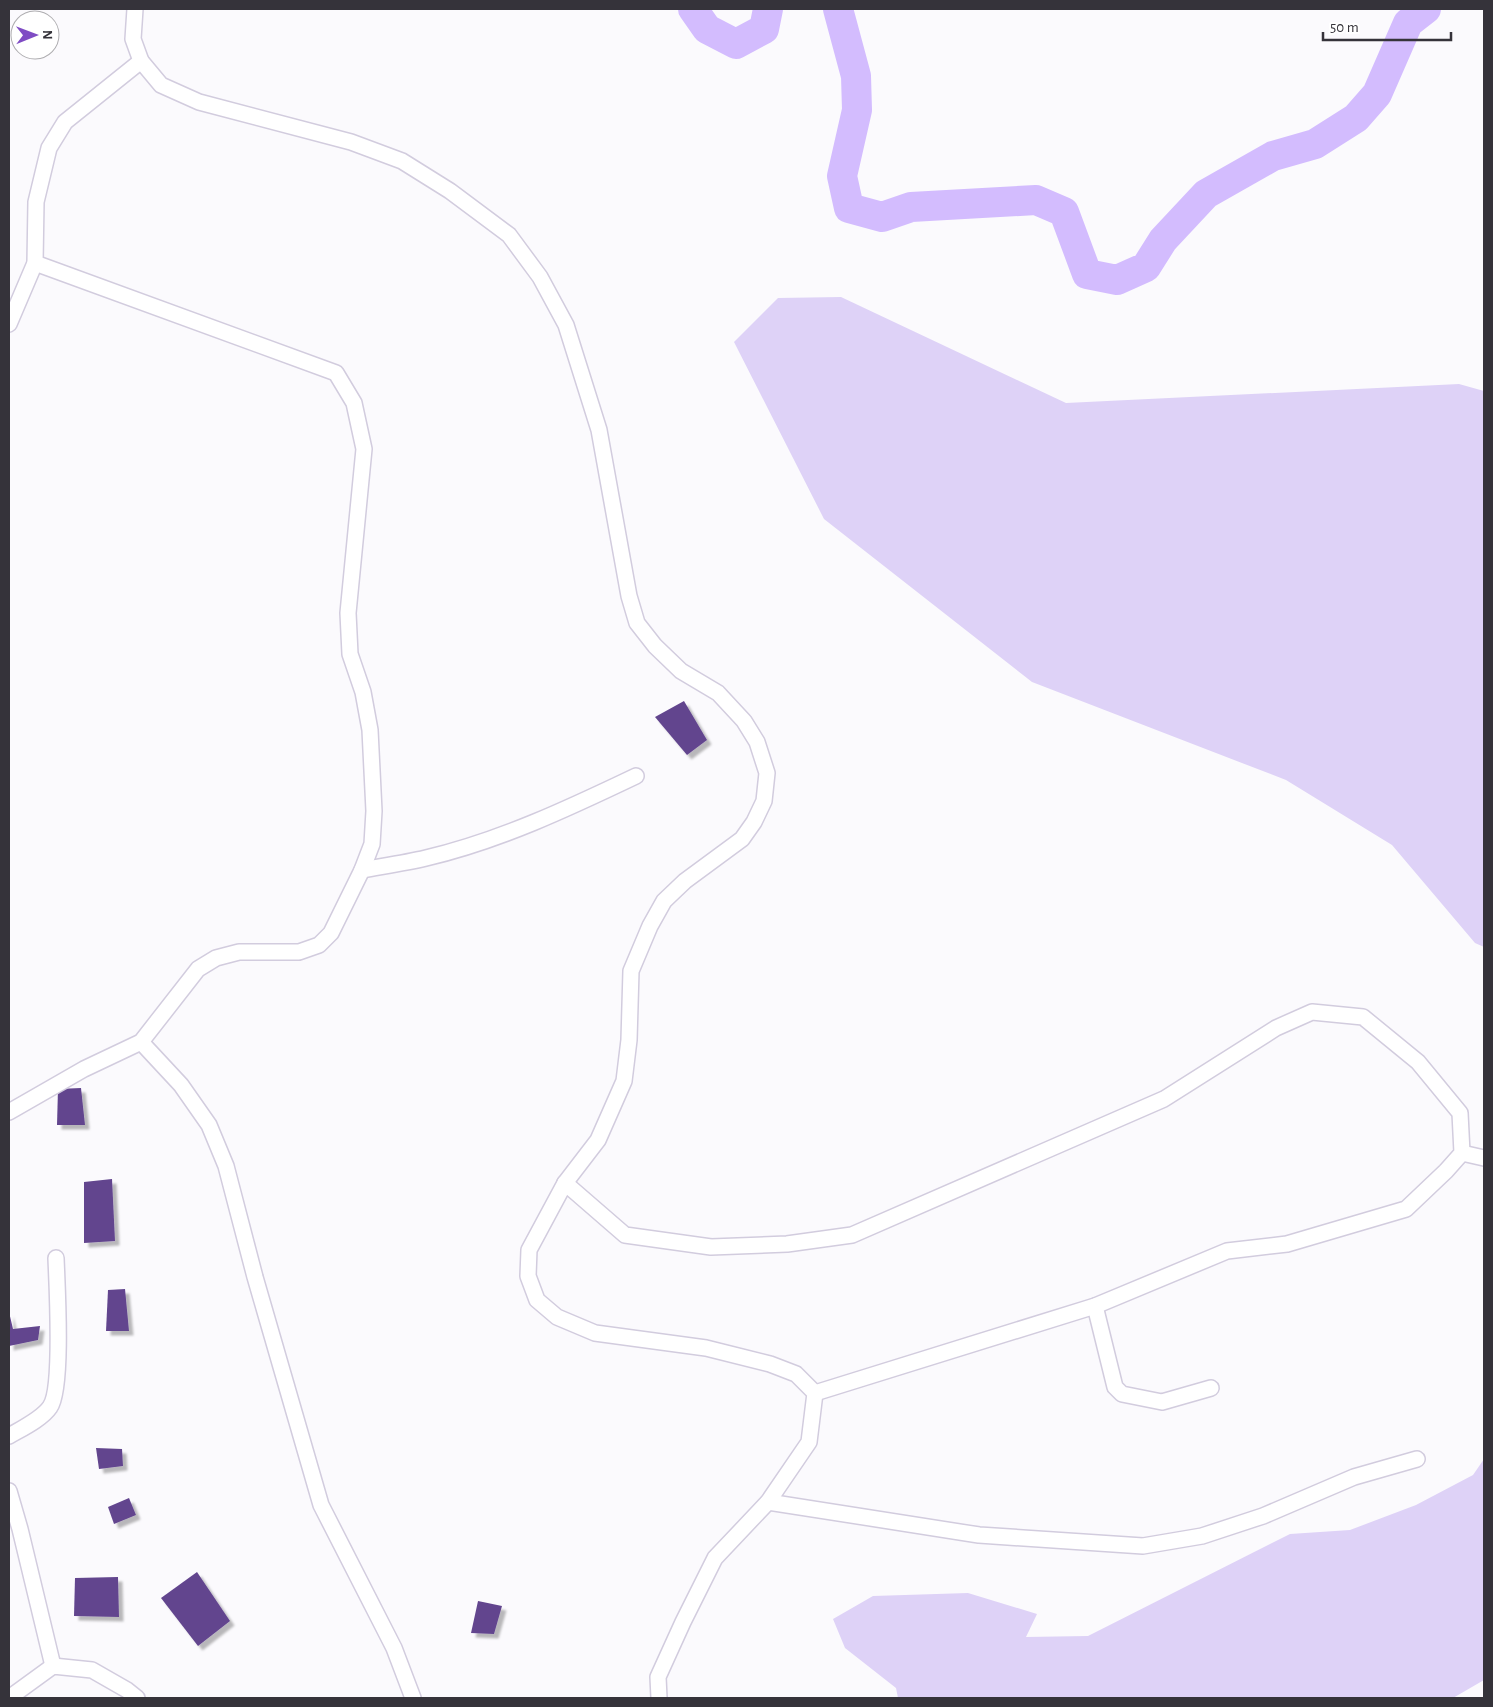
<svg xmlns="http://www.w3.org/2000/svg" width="1493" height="1707" font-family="'Alegreya Sans',sans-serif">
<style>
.green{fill:#ded2f7}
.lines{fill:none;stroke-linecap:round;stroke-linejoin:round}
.river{stroke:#d3bcfe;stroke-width:30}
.building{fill:#62458e;filter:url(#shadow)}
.street-casing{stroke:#d2ccde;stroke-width:18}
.street{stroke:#fff;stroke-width:15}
</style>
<defs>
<filter id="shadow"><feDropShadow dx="4.5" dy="4.5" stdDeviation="1" flood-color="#0004"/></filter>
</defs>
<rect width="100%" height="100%" fill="#fbfafd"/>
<g class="green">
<path d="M841,297L1066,403L1459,384L1484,391V947L1475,943L1392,845L1286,780L1032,682L824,519L734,342L778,298Z"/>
<path d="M1484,1459V1680L1453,1698H898L896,1688L845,1648L833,1619L873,1596L968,1593L1037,1614L1026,1637L1088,1636L1290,1534L1350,1530L1416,1505L1473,1475Z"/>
</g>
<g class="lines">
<g class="river">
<path d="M693,9L707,29L736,44L764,29L768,9"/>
<path d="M838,9L856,76L857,110L842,176L849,208L882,217L911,207L1036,200L1064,212L1087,274L1117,280L1146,267L1163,240L1206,194L1273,156L1315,144L1356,118L1377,94L1408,23L1426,9"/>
</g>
</g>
<g class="building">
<path d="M684,701L707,740L687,755L655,717Z"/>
<path d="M81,1088L85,1125H57L58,1089Z"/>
<path d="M112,1179L115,1241L84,1243V1182Z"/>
<path d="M125,1289L129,1331H106L108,1290Z"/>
<path d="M9,1312L13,1329L40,1326L38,1340L9,1346Z"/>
<path d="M96,1448L122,1449L123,1466L99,1469Z"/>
<path d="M129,1498L136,1515L114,1524L108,1507Z"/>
<path d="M197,1572L230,1621L198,1646L161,1598Z"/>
<path d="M118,1577L119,1617L74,1616L75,1578Z"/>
<path d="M478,1601L502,1606L494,1634L471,1633Z"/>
</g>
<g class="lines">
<g class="street-casing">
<g id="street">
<path d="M135,9L133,39L141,61L161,85L199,102L351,142L402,161L450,191L509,235L540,277L566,325L599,430L629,596L637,623L655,646L681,671L718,693L744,721L757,742L767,773L764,801L754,822L742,839L685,881L664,901L650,926L631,971L629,1040L624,1081L598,1140L565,1183L529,1250L528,1276L537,1300L557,1317L595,1333L706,1348L770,1364L796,1374L815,1393L809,1442L768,1502L715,1558L683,1622L658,1677L659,1698"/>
<path d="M9,324L35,263L36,202L49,148L65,122L141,61"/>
<path d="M362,870C384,866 405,863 426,858C499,841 569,808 636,776"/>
<path d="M141,1042L181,1085L209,1125L226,1166L255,1277L321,1505L394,1648L413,1698"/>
<path d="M9,1112L84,1069L141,1042L198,969L216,958L239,952H299L319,945L331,933L362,870L372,844L374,811L370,730L363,692L350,654L348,613L364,449L354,403L336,373L35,263"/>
<path d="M1462,1153L1484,1158"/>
<path d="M565,1183L625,1235L711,1247L787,1244L852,1235L1164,1099L1276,1028L1312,1012L1363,1017L1418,1062L1460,1113L1462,1153L1446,1171L1406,1209L1287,1244L1227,1251L1095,1306L815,1393"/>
<path d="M1095,1306L1115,1387L1122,1394L1162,1402L1211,1388"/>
<path d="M9,1436C21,1429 42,1419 50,1407C63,1389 57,1285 56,1258"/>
<path d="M9,1491L20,1529L53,1666"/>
<path d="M768,1502L979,1535L1143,1546L1202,1536L1263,1516L1354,1477L1417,1459"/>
<path d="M9,1698L53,1666L92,1670L127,1690L137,1698"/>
</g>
</g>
<use href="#street" class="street"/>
</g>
<rect width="1493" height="1707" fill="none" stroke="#35333a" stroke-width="20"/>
<g transform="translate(35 35) rotate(89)"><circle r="24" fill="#ffffff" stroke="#aeadb0"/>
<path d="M0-4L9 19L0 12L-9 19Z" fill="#7f4cc4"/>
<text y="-8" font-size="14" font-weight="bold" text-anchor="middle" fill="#35333a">N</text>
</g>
<path d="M1323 32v8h128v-8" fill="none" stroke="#35333a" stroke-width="2.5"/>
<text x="1330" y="32" font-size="15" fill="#35333a" stroke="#ffffff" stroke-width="4" paint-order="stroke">50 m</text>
</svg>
